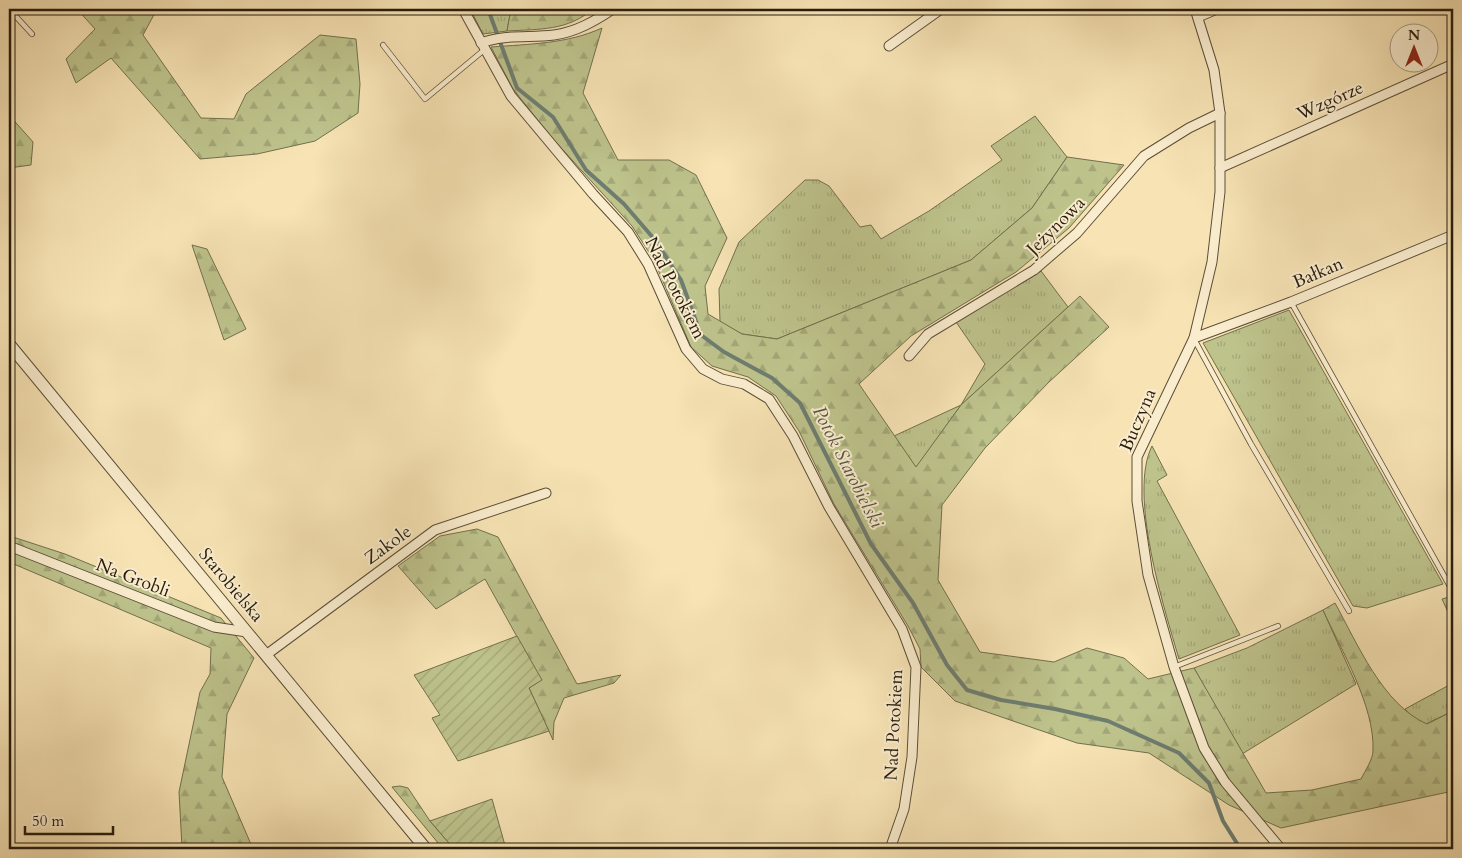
<svg xmlns="http://www.w3.org/2000/svg" width="1462" height="858" font-family="Cardo,serif">
<style>
.grass{fill:url(#grass-tufts);stroke:#72704d}
.forest{fill:url(#forest-firs);stroke:#72704d}
.garden{fill:url(#garden-furrows);stroke:#72704d}
.lines{fill:none;stroke-linecap:round;stroke-linejoin:round}
.stream{stroke:#6e7d70;stroke-width:4}
.service-casing{stroke:#5b4e38;stroke-width:6}
.minor-casing{stroke:#5b4e38;stroke-width:11}
.tertiary-casing{stroke:#5b4e38;stroke-width:13}
.service{stroke:#faedce;stroke-width:4.5}
.minor{stroke:#faedce;stroke-width:9}
.tertiary{stroke:#faedce;stroke-width:11}
.labels{text-anchor:middle;dominant-baseline:central;stroke-width:4;stroke-linejoin:round;paint-order:stroke}
.street-label{font-size:18px;fill:#271c0e;stroke:#faedce}
.water-label{font-size:19px;font-style:italic;fill:#515547;stroke:#faedce}
</style>
<defs>
<pattern id="grass-tufts" width="24" height="20" patternUnits="userSpaceOnUse" patternTransform="scale(1.25)"><rect width="24" height="20" fill="#bec38c"/><path d="M3 7l-1-3M5 7V3M7 7l1-3M15 17l-1-3M17 17v-4M19 17l1-3" fill="none" stroke="#a3a778"/></pattern>
<pattern id="forest-firs" width="22" height="20" patternUnits="userSpaceOnUse" patternTransform="scale(1.25)"><rect width="22" height="20" fill="#bec38c"/><path d="M5 1l3.5 6h-7zM16 11l3.5 6h-7z" fill="#a3a778"/></pattern>
<pattern id="garden-furrows" width="10" height="10" patternUnits="userSpaceOnUse" patternTransform="scale(1.25)"><rect width="10" height="10" fill="#bec38c"/><path d="M-1 1l2-2M0 10L10 0M9 11l2-2" fill="none" stroke="#a3a778"/></pattern>
</defs>
<rect width="100%" height="100%" fill="#f7e3b4"/>
<filter id="stains"><feTurbulence type="fractalNoise" baseFrequency=".004" numOctaves="4"/><feColorMatrix values="0 0 0 0 .2 0 0 0 0 .09 0 0 0 0 .02 0 0 0 .5 -.17"/></filter>
<radialGradient id="worn" r=".72"><stop offset=".6" stop-color="#630" stop-opacity="0"/><stop offset="1" stop-color="#630" stop-opacity=".3"/></radialGradient>
<g class="grass">
<path d="M470,9H511L507,31L483,34Z"/>
<path d="M1035,116L1067,157L1032,208L971,260L777,339L742,334L720,322L719,289L739,242L805,180H818L829,186L860,227L871,225L881,239L929,211L1002,160L991,146Z"/>
<path d="M1041,271L1068,307L961,405L916,468L894,436L961,405L985,364L956,322Z"/>
<path d="M1289,310L1443,584L1367,608L1353,606L1203,343Z"/>
<path d="M1152,446L1167,475L1157,481L1240,635L1179,659C1164,608 1128,494 1152,446Z"/>
<path d="M1453,596V623L1442,599Z"/>
<path d="M1323,610L1356,684L1242,754L1194,668L1247,648Z"/>
<path d="M1453,683V711L1426,724L1414,719L1405,709Z"/>
</g>
<g class="forest">
<path d="M77,9H157L143,35L201,118L234,119L246,94L320,35L356,39L360,84L358,113L315,141L257,154L200,159L111,58L76,83L66,59L95,29Z"/>
<path d="M511,9H593C567,31 540,29 507,31Z"/>
<path d="M602,28L583,93L618,160H669L696,175L727,238L705,286L708,314L742,334L777,339L971,260L1032,208L1067,157L1124,165L1069,228L1016,272L911,336L859,384L916,467L961,405L1080,296L1109,327L1049,382L985,448L942,505L938,580L980,652L1054,662L1087,648L1124,658L1148,679L1194,668L1266,793L1312,790L1361,779C1365,771 1373,759 1373,751C1375,706 1341,650 1323,610L1335,603C1357,643 1383,705 1427,724L1453,711V791L1281,828L1229,805L1149,753L1077,743L955,701L921,667L920,649L908,626L834,504L799,431L776,396L748,377L712,366L691,347L654,260L632,226L553,139L513,89L491,47C529,44 567,44 602,28Z"/>
<path d="M9,115L33,142L31,165L9,168Z"/>
<path d="M192,245L207,249L246,329L224,340Z"/>
<path d="M477,529L498,537L577,684L621,675L614,683L564,698L554,722L553,740L529,688L541,680L485,579L436,609L398,566L440,536Z"/>
<path d="M13,537L65,554L221,618L254,658L227,714L222,777L253,849H184L182,847L179,792L200,692L210,674L211,648L9,562V541Z"/>
<path d="M400,786L408,788L430,821L454,849H443L392,787Z"/>
</g>
<g class="garden">
<path d="M517,636L542,680L529,688L549,731L458,761L432,718L440,715L414,675Z"/>
<path d="M492,799L506,849H454L430,821Z"/>
</g>
<g class="lines">
<path class="stream" d="M488,9L517,88L553,117L586,170L624,204L655,240L681,280L701,335L724,352L772,378L800,403L871,544L913,603L947,665L967,690L1001,700L1055,709L1108,721L1179,753L1209,783L1223,821L1238,845L1245,849"/>
<g class="service-casing">
<g id="service">
<path d="M9,9L32,34"/>
<path d="M383,45L425,99L484,50"/>
<path d="M1291,302L1452,590"/>
<path d="M1194,339L1251,444L1349,611"/>
<path d="M1174,667L1278,626"/>
</g>
</g>
<g class="minor-casing">
<g id="minor">
<path d="M463,9L511,96L593,194L628,232L648,264L686,349L703,369L722,379L744,384L769,399L793,436L829,507L902,629L916,667L912,757L904,809L890,849"/>
<path d="M1195,9L1214,70L1220,113V192L1212,262L1194,338L1137,457V501L1148,575L1174,667L1204,748L1225,782L1281,849"/>
<path d="M1198,17L1217,9"/>
<path d="M481,43C504,34 530,38 554,35C576,32 595,21 613,9"/>
<path d="M889,46L941,9"/>
<path d="M1220,168L1453,64"/>
<path d="M1194,338L1291,302L1453,235"/>
<path d="M909,356L928,334L1034,270L1077,233L1144,156L1189,128L1220,113"/>
<path d="M9,546L214,627L247,632"/>
<path d="M266,655L435,530L546,493"/>
</g>
</g>
<g class="tertiary-casing">
<path id="tertiary" d="M9,344L426,849"/>
</g>
<use href="#service" class="service"/>
<use href="#minor" class="minor"/>
<use href="#tertiary" class="tertiary"/>
</g>
<g class="labels">
<g class="street-label">
<text transform="translate(1330 101) rotate(-24)">Wzgórze</text>
<text transform="translate(1056 226) rotate(-45)">Jeżynowa</text>
<text transform="translate(1318 273) rotate(-23)">Bałkan</text>
<text transform="translate(675 288) rotate(63)">Nad Potokiem</text>
<text transform="translate(1138 420) rotate(-67)">Buczyna</text>
<text transform="translate(388 545) rotate(-36)">Zakole</text>
<text transform="translate(133 578) rotate(21)">Na Grobli</text>
<text transform="translate(231 585) rotate(50)">Starobielska</text>
<text transform="translate(894 725) rotate(-87)">Nad Potokiem</text>
</g>
<g class="water-label">
<text transform="translate(848 467) rotate(63)">Potok Starobielski</text>
</g>
</g>
<rect width="1462" height="858" fill="none" stroke="#f7e3b4" stroke-width="30"/>
<rect x="10" y="10" width="1442" height="838" fill="none" stroke="#271c0e" stroke-width="2.5"/>
<rect x="15" y="15" width="1432" height="828" fill="none" stroke="#271c0e"/>
<g transform="translate(1414 48)"><circle r="24" fill="#faedce" stroke="#a69981"/>
<path d="M0-4L9 19L0 12L-9 19Z" fill="#8f2418"/>
<text y="-8" font-size="14" font-weight="bold" text-anchor="middle" fill="#271c0e">N</text>
</g>
<path d="M25 826v8h88v-8" fill="none" stroke="#271c0e" stroke-width="2.5"/>
<text x="32" y="826" font-size="15" fill="#271c0e" stroke="#faedce" stroke-width="4" paint-order="stroke">50 m</text>
<rect width="100%" height="100%" filter="url(#stains)"/>
<rect width="100%" height="100%" fill="url(#worn)"/>
</svg>
